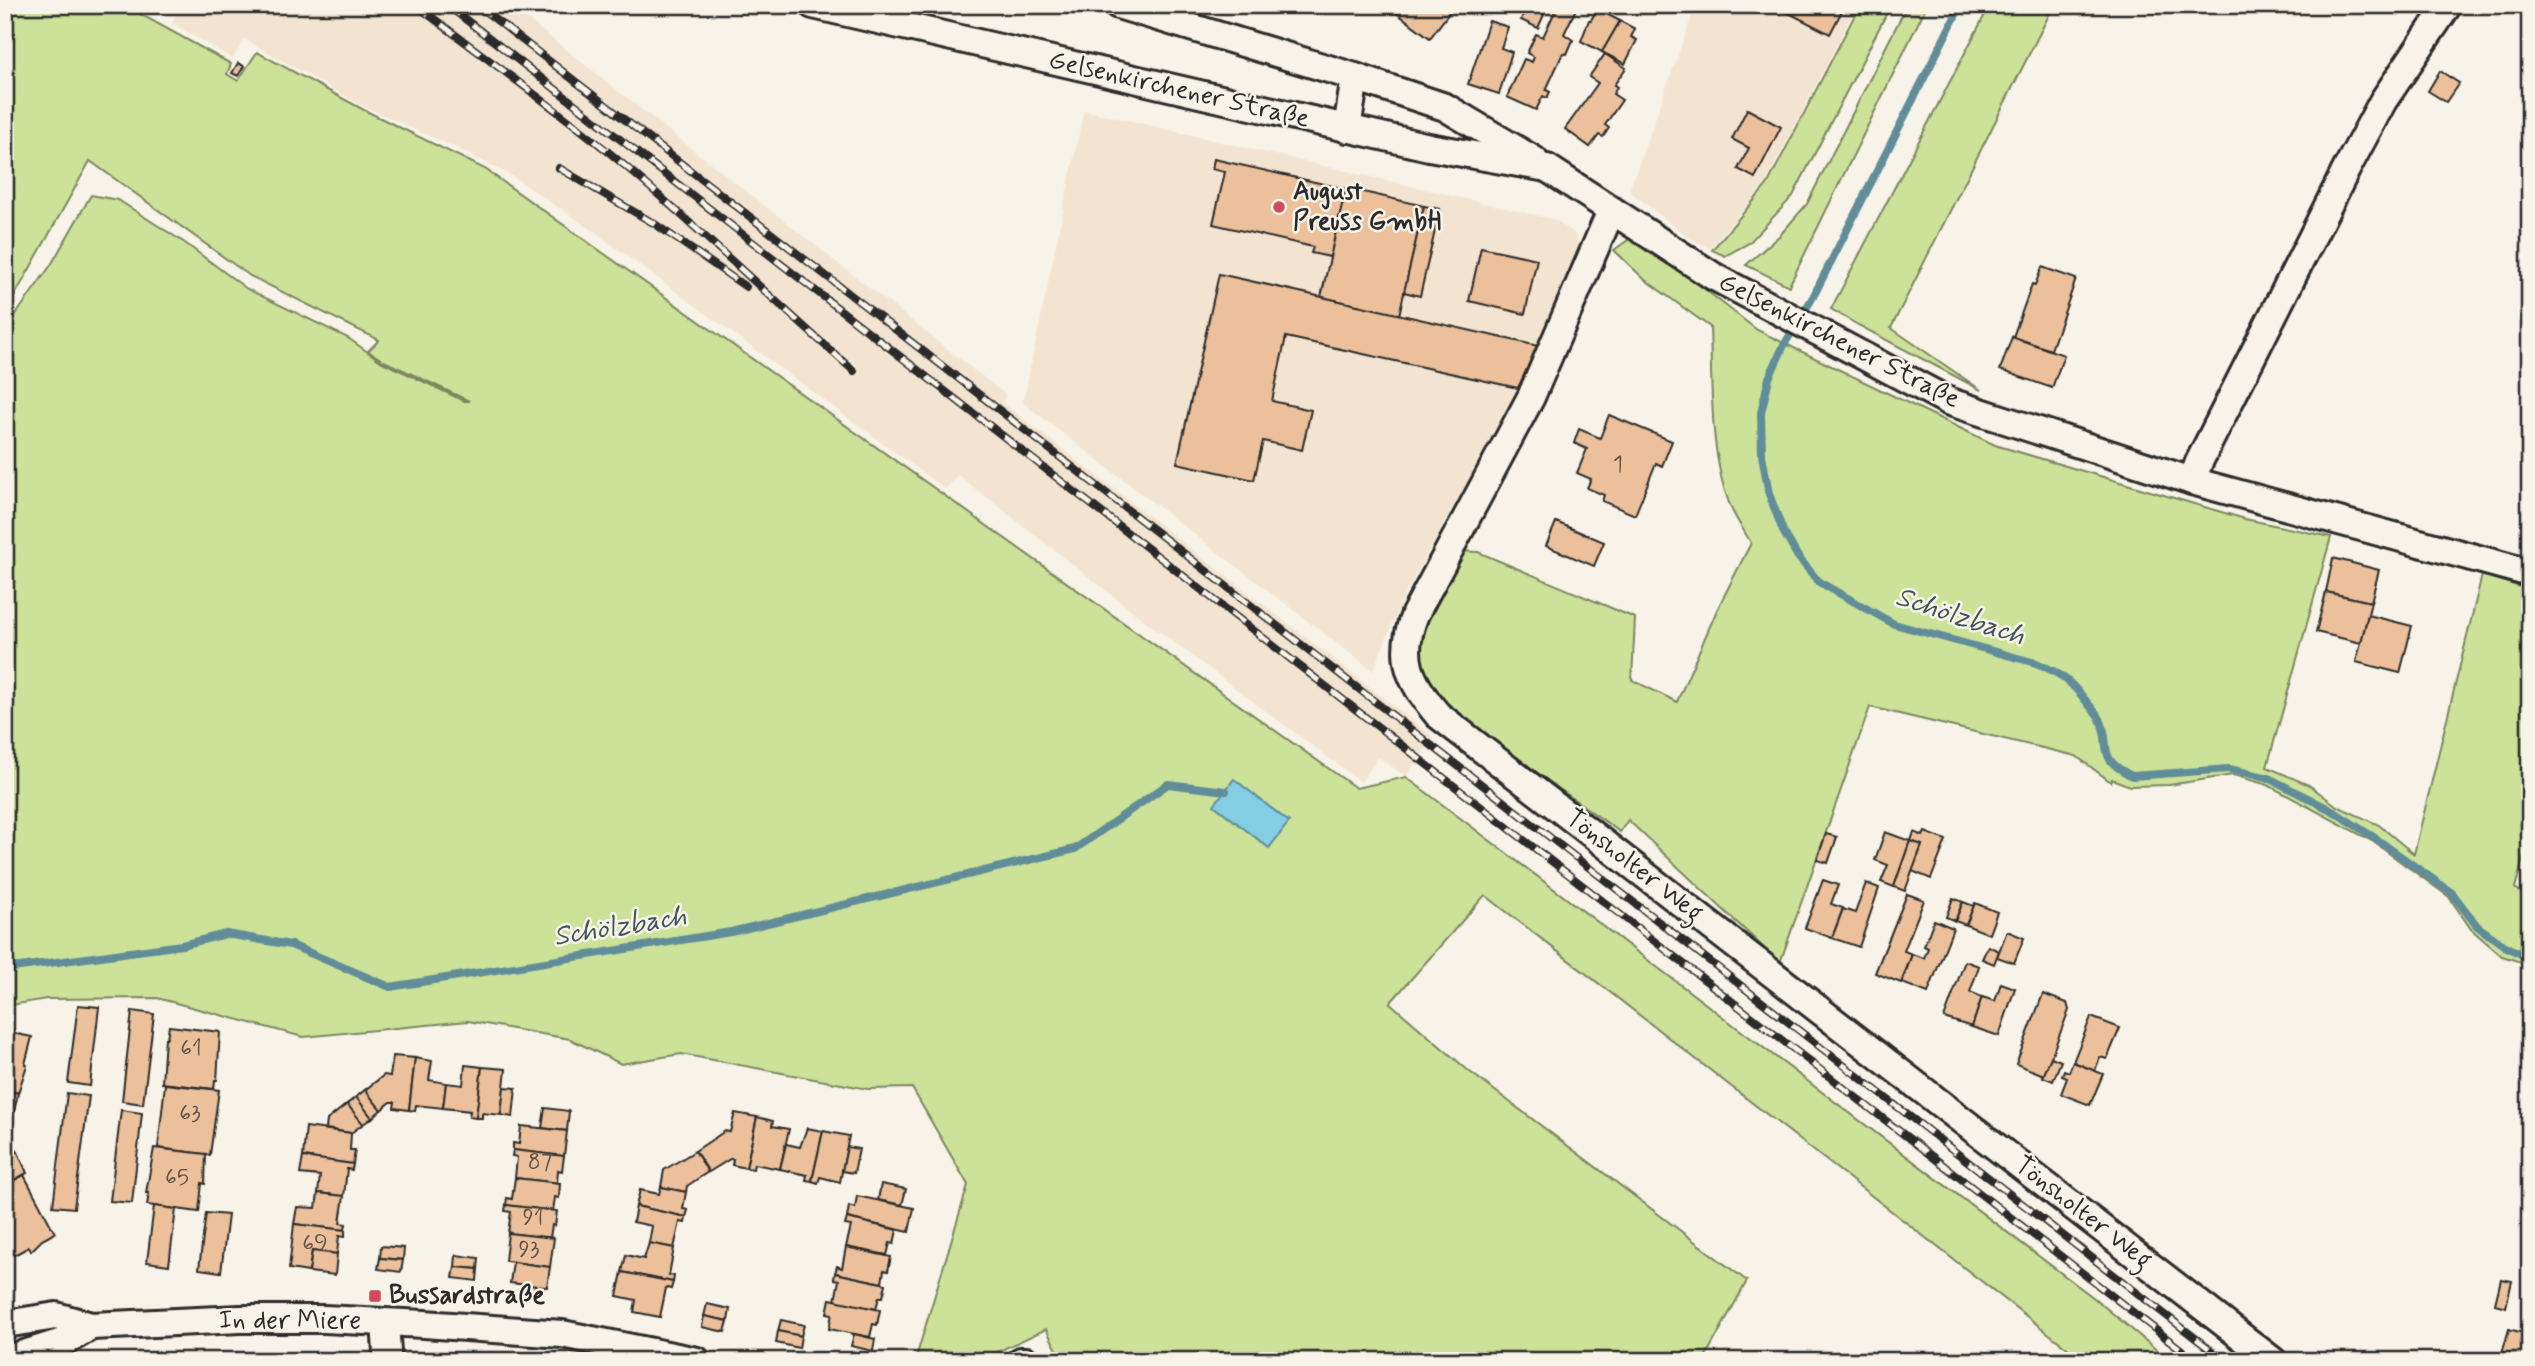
<svg xmlns="http://www.w3.org/2000/svg" width="2535" height="1366" font-family="Mynerve,sans-serif">
<style>
.built{fill:#f3e4d1}
.green{fill:#cce298;stroke:#7c8662;stroke-width:2}
.water{fill:#83cee2;stroke:#608d99;stroke-width:2}
.lines{fill:none;stroke-linecap:round;stroke-linejoin:round}
.stream{stroke:#608d99;stroke-width:8}
.building{fill:#ebc09b;stroke:#2b2b2b;stroke-width:2}
.street-casing{stroke:#2b2b2b;stroke-width:32}
.street{stroke:#f7f3e8;stroke-width:26}
.rail-casing{stroke:#2b2b2b;stroke-width:8}
.rail{stroke:#f7f3e8;stroke-width:5;stroke-dasharray:16;stroke-linecap:butt}
.poi-dot{fill:#d1495b;stroke:#f7f3e8;stroke-width:2.5}
.labels{text-anchor:middle;dominant-baseline:central;stroke-width:5;stroke-linejoin:round;paint-order:stroke}
.number-label{font-size:23px;fill:#5b5047}
.street-label{font-size:26px;fill:#2b2b2b;stroke:#f7f3e8}
.poi-label{font-size:26px;font-weight:bold;fill:#2b2b2b;stroke:#f7f3e8;text-anchor:start}
.water-label{font-size:28px;font-style:italic;fill:#415459;stroke:#f7f3e8}
</style>
<rect width="100%" height="100%" fill="#f7f3e8"/>
<filter id="ink" filterUnits="userSpaceOnUse"><feTurbulence type="fractalNoise" baseFrequency=".0143" numOctaves="2"/><feDisplacementMap in="SourceGraphic" scale="14" xChannelSelector="R" yChannelSelector="G"/><feConvolveMatrix kernelMatrix="1 2 1 2 8 2 1 2 1" color-interpolation-filters="sRGB"/></filter>
<g filter="url(#ink)">
<g class="built">
<path d="M181,5H509L1006,395L1002,402L1434,737L1406,777L1378,757L1361,782L1149,624L958,475L945,489L596,233L512,176L465,152L363,106L244,39L233,59L172,23Z"/>
<path d="M1696,5H1857L1765,184L1710,248L1691,239L1629,191Z"/>
<path d="M1084,110L1556,220L1575,234L1578,247L1522,382L1404,596L1373,671L1023,403Z"/>
</g>
<g class="green">
<path d="M5,5H124L231,64L227,74L238,81L257,52L364,110L485,169L1356,788L1406,777L2094,1298L2170,1361H2084L1485,895L1390,1003L1470,1072L1747,1281L1703,1361H1063L1046,1329L978,1361H915L968,1185L912,1088L868,1089L681,1054L621,1064L570,1039L468,1021L303,1037L157,998L46,999L5,1006V330L51,265L91,195L118,200L185,243L247,289L348,338L382,362L464,401H469L384,361L368,351L379,340L250,276L90,161L5,313Z"/>
<path d="M1860,5H1891L1793,196L1749,243L1725,256L1712,250L1767,185Z"/>
<path d="M1907,5H1927L1789,286L1746,265L1780,235L1807,204Z"/>
<path d="M1990,5H2054L1891,328L1981,390L1858,325L1831,309Z"/>
<path d="M1635,235L1757,330L1995,445L2245,519L2331,537L2267,767L2309,785L2337,806L2379,825L2414,854L2482,575L2530,590V834L2515,888L2530,898V965L2502,956L2471,929L2449,897L2372,841L2268,785L2233,775L2169,785L2130,786L2112,779L2111,782L2076,756L1870,707L1780,963L1628,820L1620,832L1443,706L1423,682L1417,633L1458,551L1478,552L1635,618L1632,680L1677,702L1717,610L1751,543C1745,532 1737,521 1732,510C1709,459 1712,382 1710,327L1644,279L1614,250Z"/>
</g>
<path class="water" d="M1234,779L1289,822L1269,848L1214,805Z"/>
<g class="lines">
<g class="stream">
<path d="M1961,5L1813,297L1784,345L1769,378L1761,413L1762,455L1769,494L1783,531L1798,557L1819,582L1894,624L2036,663C2062,673 2073,684 2090,706C2093,710 2098,714 2100,719C2113,748 2094,757 2132,776L2229,769L2269,778L2333,811L2375,838L2452,893L2477,926L2506,947L2530,958"/>
<path d="M5,969L182,945L226,934L291,945L390,987L731,932L1075,849L1168,784L1226,791"/>
</g>
</g>
<g class="building">
<path d="M1309,5H1331L1329,11Z"/>
<path d="M1392,5H1455L1430,38L1390,8Z"/>
<path d="M1527,5H1541L1547,8L1538,28L1521,20Z"/>
<path d="M1558,5L1576,9L1564,34L1573,40L1567,54L1563,53L1546,90L1550,92L1547,98L1543,96L1536,110L1507,97L1524,59L1532,62L1534,57L1527,53L1536,34L1543,37Z"/>
<path d="M1773,5H1845L1830,34Z"/>
<path d="M1597,9L1620,21L1602,52L1581,41L1589,20H1591Z"/>
<path d="M1489,21L1508,27L1501,48L1512,52L1499,94L1468,84Z"/>
<path d="M1620,21L1635,29L1631,37L1637,40L1625,64L1602,52Z"/>
<path d="M1605,54L1626,68L1614,85L1617,87L1613,94L1622,100L1605,125L1609,128L1603,137L1599,135L1590,147L1565,129L1598,83L1589,77Z"/>
<path d="M238,63L244,66L238,76L232,73Z"/>
<path d="M2440,71L2459,83L2446,102L2428,91Z"/>
<path d="M1747,109L1781,127L1755,178L1738,169L1749,148L1732,139Z"/>
<path d="M1214,159L1346,189L1330,257L1311,253L1313,247L1213,224L1225,172L1212,169Z"/>
<path d="M1346,188L1424,206L1399,315L1321,297Z"/>
<path d="M1424,206L1440,209L1420,296L1404,292Z"/>
<path d="M1481,247L1537,259L1525,314L1469,301Z"/>
<path d="M2042,267L2076,279L2051,350L2013,337L2032,284L2035,285Z"/>
<path d="M1219,274L1322,297L1538,346L1518,388L1286,337L1272,401L1311,410L1302,450L1263,441L1254,480L1177,463Z"/>
<path d="M2012,337L2064,355L2052,388L2000,370Z"/>
<path d="M1609,415L1672,441L1662,466L1656,463L1635,515L1602,501L1604,495L1587,488L1591,479L1577,473L1587,449L1574,443L1579,429L1600,438Z"/>
<path d="M1556,522L1604,542L1594,566L1546,546Z"/>
<path d="M2333,558L2379,570L2371,602L2326,592Z"/>
<path d="M2326,592L2371,602L2361,643L2316,632Z"/>
<path d="M2368,615L2412,626L2400,673L2356,662Z"/>
<path d="M1885,832L1910,841L1894,887L1881,882L1888,865L1875,860Z"/>
<path d="M1914,832L1923,836L1925,832L1946,840L1931,879L1912,871L1922,845L1911,841Z"/>
<path d="M1826,834L1837,837L1828,863L1817,860Z"/>
<path d="M1910,841L1922,845L1905,891L1894,887Z"/>
<path d="M1823,880L1838,885L1831,904L1843,908L1832,938L1805,928Z"/>
<path d="M1866,883L1879,888L1859,947L1832,938L1843,909L1855,913Z"/>
<path d="M1907,894L1924,900L1904,951L1912,954L1901,983L1875,973Z"/>
<path d="M1953,898L1963,902L1955,921L1946,917Z"/>
<path d="M1963,902L1974,906L1966,925L1955,921Z"/>
<path d="M1975,903L1997,912L1989,934L1966,925Z"/>
<path d="M1934,920L1953,928L1928,993L1902,983L1912,954L1924,958L1928,948L1924,946Z"/>
<path d="M2007,931L2024,938L2014,963L1997,957Z"/>
<path d="M1988,946L1999,951L1994,964L1982,959Z"/>
<path d="M1965,961L1979,966L1970,992L1982,997L1972,1027L1944,1018Z"/>
<path d="M2001,983L2015,988L1999,1036L1972,1027L1982,997L1995,1001Z"/>
<path d="M2043,994L2067,1003L2069,1010L2044,1075L2016,1064Z"/>
<path d="M78,1005L99,1007L90,1086L68,1083Z"/>
<path d="M132,1011L154,1014L143,1104L122,1101Z"/>
<path d="M2091,1017L2120,1028L2107,1059L2100,1057L2095,1071L2073,1062Z"/>
<path d="M5,1026L17,1034L32,1037L25,1064L27,1065L18,1093L5,1090Z"/>
<path d="M169,1026L220,1032L217,1080H215L214,1089L162,1083L165,1038H167Z"/>
<path d="M393,1056L415,1058L409,1110L394,1108L395,1102H391L381,1110L365,1090L384,1075L390,1076Z"/>
<path d="M2051,1057L2061,1061L2053,1081L2043,1077Z"/>
<path d="M415,1058L432,1061L429,1080L446,1083L443,1108L416,1105L415,1111L409,1110Z"/>
<path d="M2073,1062L2103,1074L2090,1105L2061,1094L2067,1078L2062,1076L2064,1070L2069,1072Z"/>
<path d="M465,1065L482,1067L476,1118L469,1117L470,1111L443,1108L446,1083L463,1085Z"/>
<path d="M482,1067L506,1069L501,1115L482,1113V1118H476Z"/>
<path d="M165,1084L219,1090L210,1155L158,1148Z"/>
<path d="M504,1087L516,1088L513,1117L501,1115Z"/>
<path d="M5,1090L18,1093L13,1117L5,1135Z"/>
<path d="M365,1090L381,1110L372,1118L356,1097Z"/>
<path d="M67,1093L89,1096L74,1208L53,1206Z"/>
<path d="M356,1097L372,1118L363,1124L347,1104Z"/>
<path d="M347,1104L363,1124L351,1133L326,1129L327,1120Z"/>
<path d="M545,1108L569,1111L567,1131L542,1128Z"/>
<path d="M121,1110L142,1113L132,1203L110,1201Z"/>
<path d="M735,1113L757,1117L746,1168L732,1165L733,1159H730L709,1172L695,1151L725,1131L730,1132Z"/>
<path d="M757,1117L773,1121L772,1126L789,1129L780,1169L754,1164L753,1169L746,1168Z"/>
<path d="M521,1126L567,1131L564,1156L513,1150V1143L519,1144Z"/>
<path d="M306,1127L351,1133L350,1150H355L353,1164L303,1157Z"/>
<path d="M807,1128L823,1131L812,1181L806,1180L807,1175L780,1169L786,1144L800,1147Z"/>
<path d="M823,1131L849,1136L840,1182L820,1177L818,1183L812,1181Z"/>
<path d="M5,1135L18,1152L27,1173L5,1185Z"/>
<path d="M847,1147L859,1149L854,1173L842,1171Z"/>
<path d="M154,1148L206,1154L205,1184L202,1183L199,1212L147,1205L149,1193H146Z"/>
<path d="M513,1150L564,1156L562,1171L558,1170L557,1183L515,1178L517,1157L512,1156Z"/>
<path d="M695,1151L708,1172L687,1186L686,1192L661,1187L664,1170Z"/>
<path d="M303,1157L353,1164L352,1170L347,1169L344,1196L318,1193L320,1176L300,1174Z"/>
<path d="M24,1175L55,1233L42,1240L31,1251L29,1247L9,1258L5,1251V1185Z"/>
<path d="M515,1178L560,1183L559,1198L555,1197L553,1211L506,1205L507,1198L512,1199Z"/>
<path d="M881,1184L906,1189L902,1205L878,1200Z"/>
<path d="M661,1187L686,1192L683,1209L688,1210L686,1217L636,1206L640,1190L659,1194Z"/>
<path d="M318,1193L344,1196L340,1223L346,1224L345,1230L294,1224L297,1207L316,1208Z"/>
<path d="M857,1196L914,1208L909,1232L847,1218L849,1206L855,1208Z"/>
<path d="M2530,1199V1224L2524,1222Z"/>
<path d="M506,1205L557,1211L555,1226L552,1225L550,1238L508,1233L511,1212L505,1211Z"/>
<path d="M154,1206L176,1209L169,1265L147,1262Z"/>
<path d="M636,1206L686,1217L685,1223L680,1222L674,1248L649,1243L652,1226L633,1222Z"/>
<path d="M206,1213L228,1215L221,1272L199,1269Z"/>
<path d="M847,1218L897,1230L894,1244L890,1243L887,1255L846,1247L851,1226L845,1225Z"/>
<path d="M294,1224L345,1230V1237L339,1236L337,1254L312,1251L309,1272L289,1269Z"/>
<path d="M508,1233L554,1238L550,1267L505,1261Z"/>
<path d="M649,1243L674,1248L669,1275L674,1276L673,1282L622,1272L626,1255L644,1259Z"/>
<path d="M381,1246L404,1248L403,1260L380,1258Z"/>
<path d="M846,1247L891,1257L888,1271L884,1270L882,1283L835,1273L837,1266L842,1268Z"/>
<path d="M312,1251L337,1254L335,1275L309,1272Z"/>
<path d="M456,1255L479,1258L478,1269L455,1267Z"/>
<path d="M380,1258L403,1260L401,1272L378,1269Z"/>
<path d="M513,1262L550,1267L547,1287L510,1283Z"/>
<path d="M455,1267L478,1269L477,1281L453,1278Z"/>
<path d="M622,1272L673,1282L671,1289L666,1288L660,1317L634,1312L636,1300L617,1296Z"/>
<path d="M835,1273L886,1284L883,1297H879L876,1309L835,1301L839,1280L834,1279Z"/>
<path d="M2501,1279L2512,1281L2506,1307L2495,1304Z"/>
<path d="M830,1299L880,1310L877,1325L873,1324L870,1337L829,1329L832,1314L827,1313Z"/>
<path d="M707,1304L730,1309L728,1321L704,1316Z"/>
<path d="M704,1316L728,1321L725,1332L702,1327Z"/>
<path d="M781,1320L804,1325L801,1336L778,1331Z"/>
<path d="M2509,1329L2530,1335V1361H2500Z"/>
<path d="M778,1331L801,1336L799,1348L776,1343Z"/>
<path d="M854,1334L875,1339L873,1351L851,1346Z"/>
</g>
<g class="lines">
<g class="street-casing">
<g id="street">
<path d="M813,5L1429,147L1547,168L1713,276L1950,402L2192,481L2530,573"/>
<path d="M1118,5L1355,77L1445,107L1534,160"/>
<path d="M1347,129L1355,77"/>
<path d="M1611,211L1531,397L1415,614C1398,657 1409,681 1438,715L2273,1361"/>
<path d="M2192,481L2199,462L2347,168L2383,101L2448,5"/>
<path d="M385,1323L387,1352L385,1361"/>
<path d="M5,1324L56,1316L91,1326L240,1319H324L424,1324L562,1334L697,1361"/>
<path d="M5,1360L66,1341L91,1326"/>
<path d="M1021,1361H1026"/>
</g>
</g>
<use href="#street" class="street"/>
<g class="rail-casing">
<g id="rail">
<path d="M416,5C481,55 548,102 611,154C695,224 772,300 854,371"/>
<path d="M447,5L2196,1361"/>
<path d="M477,5L2225,1361"/>
<path d="M559,168L655,224L746,287"/>
</g>
</g>
<use href="#rail" class="rail"/>
</g>
</g>
<g class="poi-dot">
<circle cx="1279" cy="207" r="7"/>
<rect x="368" y="1289" width="14" height="14" rx="3.5"/>
</g>
<g class="labels">
<g class="number-label">
<text x="1618" y="465">1</text>
<text x="191" y="1049">61</text>
<text x="190" y="1114">63</text>
<text x="540" y="1163">87</text>
<text x="177" y="1178">65</text>
<text x="533" y="1218">91</text>
<text x="315" y="1244">69</text>
<text x="529" y="1250">93</text>
</g>
<g class="street-label">
<text transform="translate(1179 90) rotate(13)">Gelsenkirchener Straße</text>
<text transform="translate(1839 341) rotate(27)">Gelsenkirchener Straße</text>
<text transform="translate(1634 866) rotate(38)">Tönsholter Weg</text>
<text transform="translate(2083 1213) rotate(38)">Tönsholter Weg</text>
<text x="290" y="1321">In der Miere</text>
</g>
<g class="poi-label">
<text x="1293" y="192">August<tspan x="1293" dy="30">Preuss GmbH</tspan></text>
<text x="389" y="1296">Bussardstraße</text>
</g>
<g class="water-label">
<text transform="translate(1960 617) rotate(18)">Schölzbach</text>
<text transform="translate(620 927) rotate(-9)">Schölzbach</text>
</g>
</g>
<rect width="2535" height="1366" fill="none" stroke="#f7f3e8" stroke-width="28"/>
<rect x="14" y="14" width="2507" height="1338" fill="none" stroke="#2b2b2b" stroke-width="2.5" filter="url(#ink)"/>
</svg>
